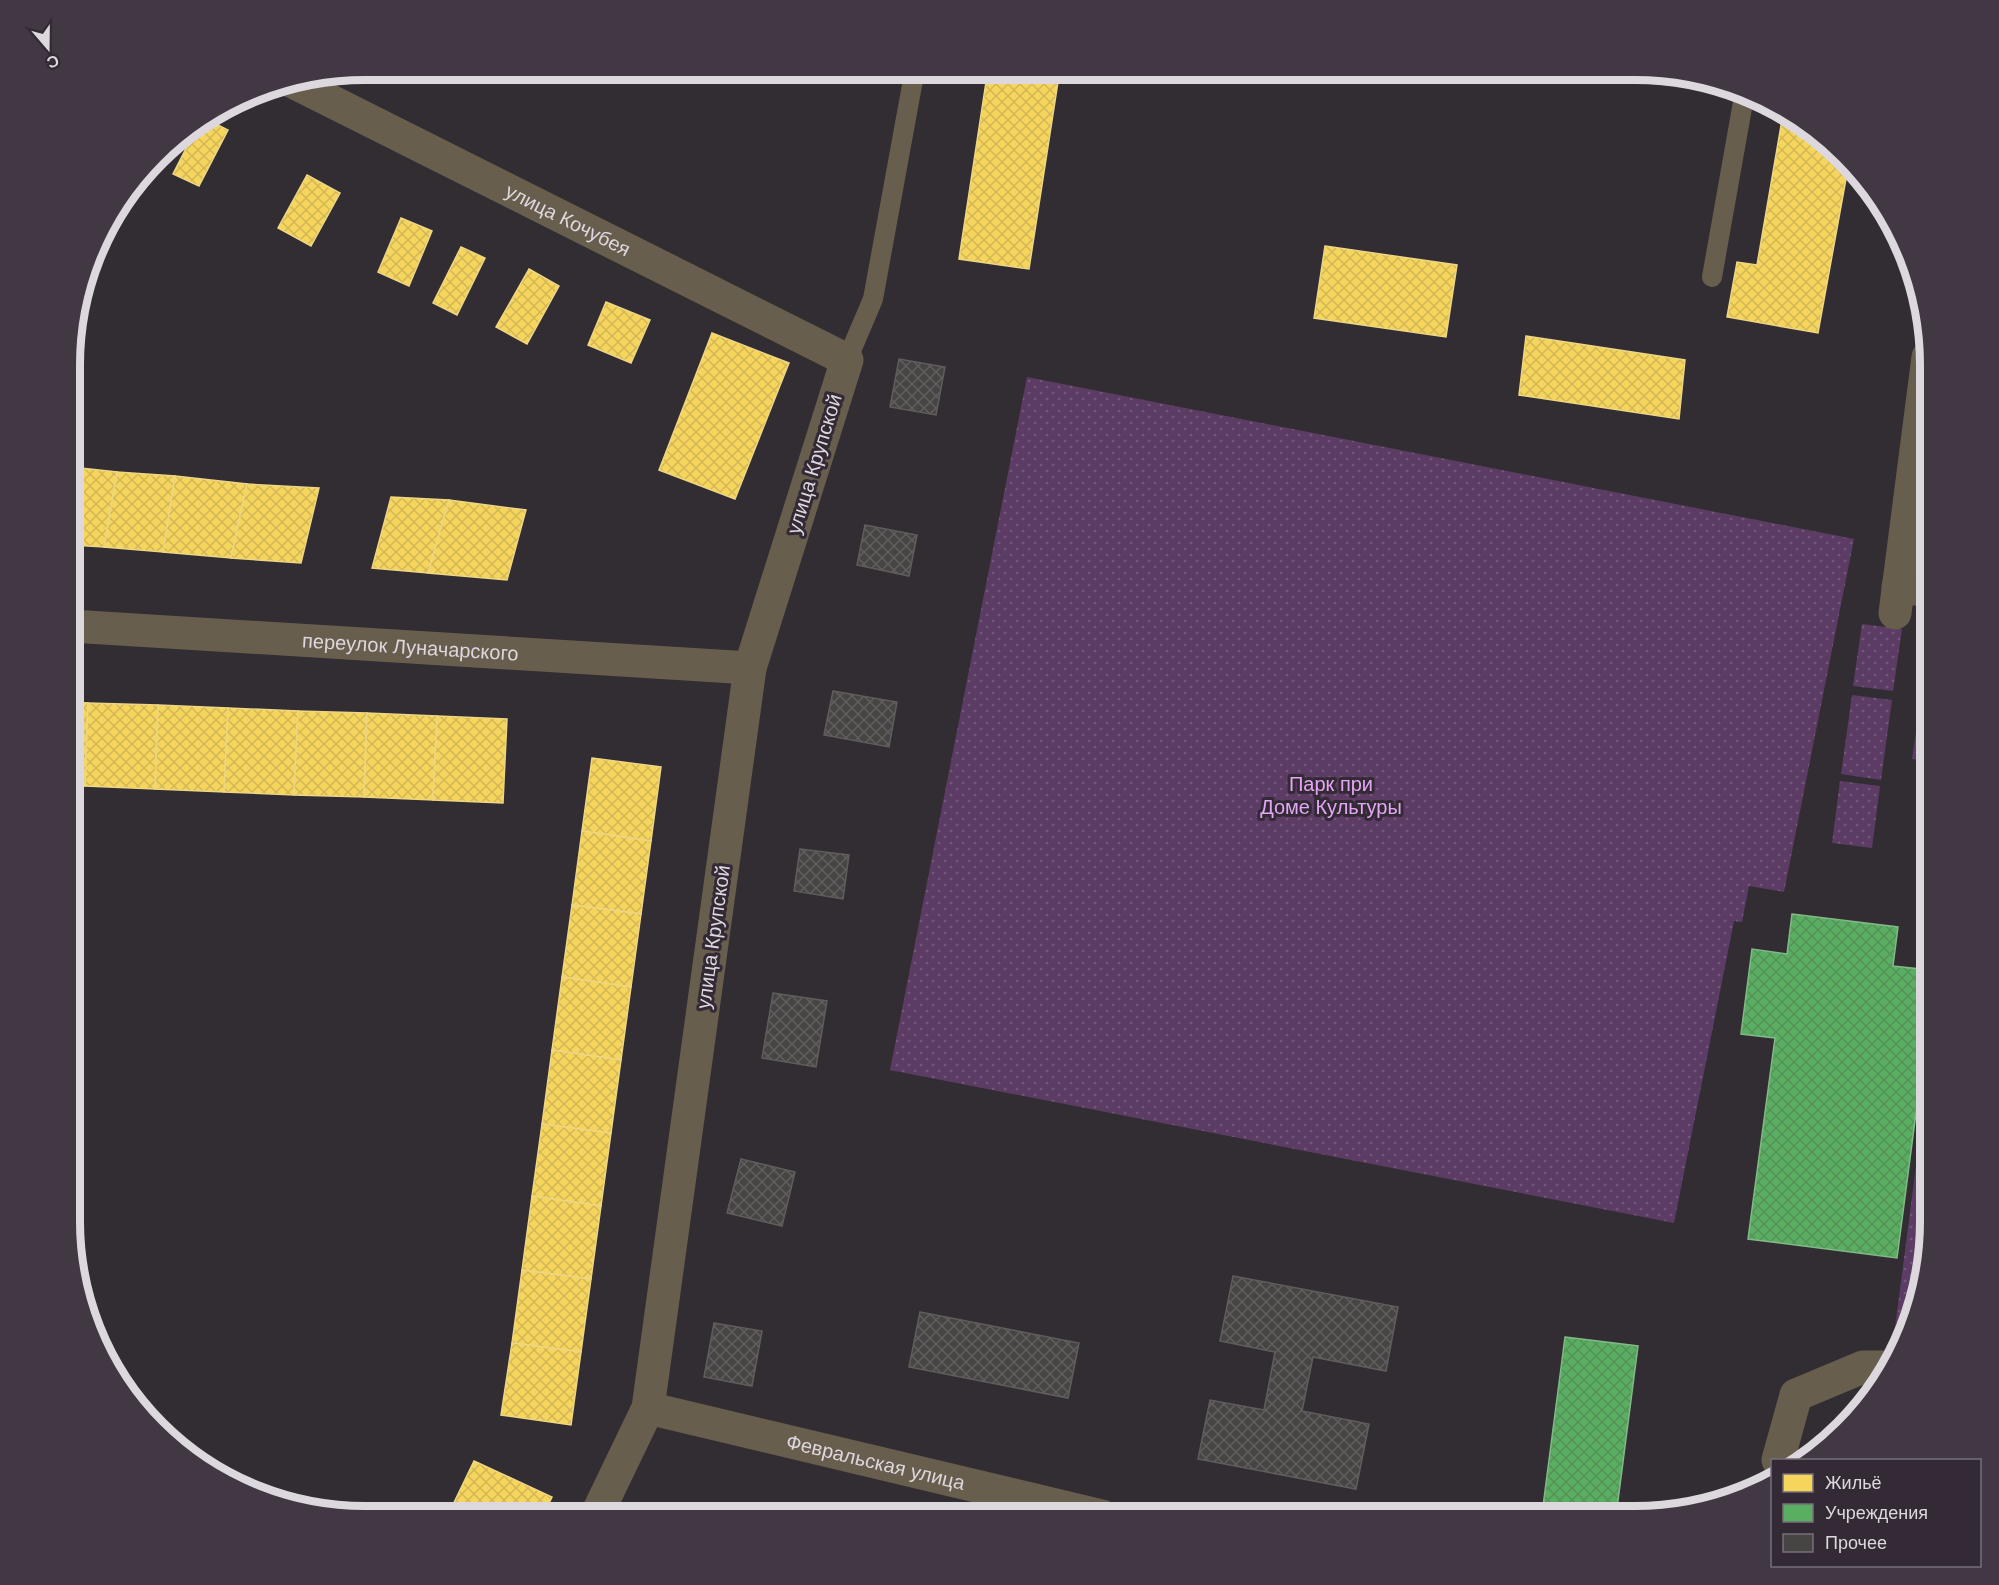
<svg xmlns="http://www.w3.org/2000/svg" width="1999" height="1585" font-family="Helvetica,sans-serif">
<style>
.green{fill:url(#green-dots)}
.homes{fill:url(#homes-cross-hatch);stroke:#eed683;stroke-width:1.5}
.public{fill:url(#public-cross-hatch);stroke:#81ba86;stroke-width:1.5}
.building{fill:url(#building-cross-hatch);stroke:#625d5d;stroke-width:1.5}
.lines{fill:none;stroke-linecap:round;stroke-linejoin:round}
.service{stroke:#685e4e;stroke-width:20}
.minor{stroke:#685e4e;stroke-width:33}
.labels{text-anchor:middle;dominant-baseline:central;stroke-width:6;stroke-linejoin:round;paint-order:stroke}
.street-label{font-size:20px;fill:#ddd7de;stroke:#332a35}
.park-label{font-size:20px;fill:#e3a6f4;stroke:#332a35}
.rim{fill:none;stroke:#ddd7de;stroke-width:8}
</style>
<defs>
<pattern id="green-dots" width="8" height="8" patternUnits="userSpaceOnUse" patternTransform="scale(1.5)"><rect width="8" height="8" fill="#5c3c64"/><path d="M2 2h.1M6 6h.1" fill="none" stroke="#73577a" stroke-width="1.8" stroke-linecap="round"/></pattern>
<pattern id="homes-cross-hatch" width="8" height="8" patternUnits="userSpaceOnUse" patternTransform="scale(1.5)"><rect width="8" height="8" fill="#f6d55c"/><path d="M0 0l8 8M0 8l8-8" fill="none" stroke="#d2b757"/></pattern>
<pattern id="public-cross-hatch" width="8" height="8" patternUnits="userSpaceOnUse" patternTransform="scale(1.5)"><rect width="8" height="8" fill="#5aae61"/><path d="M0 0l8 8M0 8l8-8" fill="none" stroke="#54925a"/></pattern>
<pattern id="building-cross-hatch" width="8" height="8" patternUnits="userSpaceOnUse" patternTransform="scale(1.5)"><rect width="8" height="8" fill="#474444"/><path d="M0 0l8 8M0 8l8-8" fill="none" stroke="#615e5f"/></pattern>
</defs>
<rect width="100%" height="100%" fill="#322d32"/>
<g class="green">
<path d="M1027,377L1854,539L1784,892L1749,886L1742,922L1734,921L1674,1223L890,1070Z"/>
<path d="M1862,624L1902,629L1893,691L1853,686Z"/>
<path d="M1930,636V762L1912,759Z"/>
<path d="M1852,695L1892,700L1881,780L1841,774Z"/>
<path d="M1840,781L1880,786L1872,848L1832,843Z"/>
<path d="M1929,1066V1240L1907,1334L1902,1343H1893Z"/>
</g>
<g class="homes">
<path d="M988,69H1060L1029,269L959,259Z"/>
<path d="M1783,114L1830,143L1848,168L1818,333L1727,317L1737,262L1757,265Z"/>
<path d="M208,120L228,130L199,186L173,174L197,127Z"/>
<path d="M307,175L340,193L311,246L278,228Z"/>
<path d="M401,218L432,231L409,286L378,272Z"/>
<path d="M1325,246L1457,265L1446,337L1314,318Z"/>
<path d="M461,247L485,258L457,315L433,303Z"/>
<path d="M529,269L559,286L527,344L496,327Z"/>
<path d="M606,302L650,320L631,363L588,345Z"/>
<path d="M712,333L789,363L735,499L659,470Z"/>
<path d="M1526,336L1685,360L1679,419L1519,395Z"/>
<path d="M71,467L117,472L104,547L71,545Z"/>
<path d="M117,472L175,476L163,552L104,547Z"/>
<path d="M175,476L247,484L231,558L163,552Z"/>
<path d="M247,484L319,488L301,563L231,558Z"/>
<path d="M391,497L449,500L428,573L372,568Z"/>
<path d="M449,500L526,510L507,580L428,573Z"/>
<path d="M71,702L88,703L85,786H71Z"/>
<path d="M88,703L158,705L155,789L85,786Z"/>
<path d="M158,705L228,708L224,792L155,789Z"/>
<path d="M228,708L298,711L294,795L224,792Z"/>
<path d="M298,711L367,713L364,797L294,795Z"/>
<path d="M367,713L437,716L433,800L364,797Z"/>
<path d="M437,716L507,719L503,803L433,800Z"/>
<path d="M592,758L661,767L651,841L582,831Z"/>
<path d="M582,831L651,841L641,914L572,905Z"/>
<path d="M572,905L641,914L631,987L562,977Z"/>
<path d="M562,977L631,987L621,1060L552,1050Z"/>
<path d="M552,1050L621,1060L611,1133L542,1124Z"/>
<path d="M542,1124L611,1133L601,1206L532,1196Z"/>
<path d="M532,1196L601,1206L591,1279L522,1270Z"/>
<path d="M522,1270L591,1279L581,1352L512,1343Z"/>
<path d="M512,1343L581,1352L571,1425L501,1415Z"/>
<path d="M474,1461L552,1497L543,1515H448Z"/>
</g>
<g class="public">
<path d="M1792,914L1898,927L1893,966L1930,970L1929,1053L1924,1052L1897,1258L1748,1239L1775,1038L1741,1034L1752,949L1787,954Z"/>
<path d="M1565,1337L1638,1346L1616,1516L1542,1514Z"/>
</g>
<g class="building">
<path d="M899,359L945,367L936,415L890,407Z"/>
<path d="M865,525L917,535L909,576L857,565Z"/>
<path d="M833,691L897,702L889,747L824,735Z"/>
<path d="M800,849L849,855L843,899L794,891Z"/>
<path d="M773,993L827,1001L816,1067L762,1058Z"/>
<path d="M741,1159L795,1172L782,1226L727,1213Z"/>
<path d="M1233,1276L1398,1307L1386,1371L1313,1357L1302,1411L1369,1424L1356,1489L1198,1459L1210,1400L1264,1410L1275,1352L1220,1341Z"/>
<path d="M920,1312L1079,1343L1068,1398L909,1367Z"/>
<path d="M714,1323L762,1331L752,1386L704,1377Z"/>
</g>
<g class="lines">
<g class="service">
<path d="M1712,277L1745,91"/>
<path d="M847,360L873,299L915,69"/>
</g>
<g class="minor">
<path id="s1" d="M291,81L847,360L750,668L648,1408L596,1516"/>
<path d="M1898,587L1930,591"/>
<path d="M1895,613L1928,357"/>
<path id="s2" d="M71,626L750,668"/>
<path id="s3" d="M648,1408L1102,1516"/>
<path d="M1778,1460L1796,1395L1863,1367H1887"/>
</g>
</g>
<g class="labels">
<g class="street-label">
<text stroke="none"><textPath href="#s1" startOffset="310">улица Кочубея</textPath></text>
<text transform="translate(814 464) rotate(-73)">улица Крупской</text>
<text stroke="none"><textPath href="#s2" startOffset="340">переулок Луначарского</textPath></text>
<text transform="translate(713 937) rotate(-82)">улица Крупской</text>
<text stroke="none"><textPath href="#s3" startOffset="234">Февральская улица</textPath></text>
</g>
<g class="park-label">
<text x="1331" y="784">Парк при<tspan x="1331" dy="23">Доме Культуры</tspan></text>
</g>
</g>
<path d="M0 0H1999V1585H0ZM365 80H1635A285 285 0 0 1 1920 365V1221A285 285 0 0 1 1635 1506H365A285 285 0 0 1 80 1221V365A285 285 0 0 1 365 80Z" fill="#413843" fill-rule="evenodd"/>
<path class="rim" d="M365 80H1635A285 285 0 0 1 1920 365V1221A285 285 0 0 1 1635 1506H365A285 285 0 0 1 80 1221V365A285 285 0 0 1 365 80Z"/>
<rect x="1771" y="1459" width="210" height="108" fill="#332a35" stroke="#776f79" stroke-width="1.5"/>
<rect x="1783" y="1474" width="30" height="18" fill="#f6d55c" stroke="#776f79" stroke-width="1.5"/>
<text x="1825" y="1489" font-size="18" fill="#ddd7de">Жильё</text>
<rect x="1783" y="1504" width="30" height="18" fill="#5aae61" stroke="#776f79" stroke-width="1.5"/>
<text x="1825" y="1519" font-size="18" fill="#ddd7de">Учреждения</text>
<rect x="1783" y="1534" width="30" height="18" fill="#474444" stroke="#776f79" stroke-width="1.5"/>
<text x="1825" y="1549" font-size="18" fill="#ddd7de">Прочее</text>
<g transform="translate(48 48) rotate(160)" stroke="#332a35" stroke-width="4.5" paint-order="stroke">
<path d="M0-4.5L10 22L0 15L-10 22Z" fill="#ddd7de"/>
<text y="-9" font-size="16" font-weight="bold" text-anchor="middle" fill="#ddd7de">С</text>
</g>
</svg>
